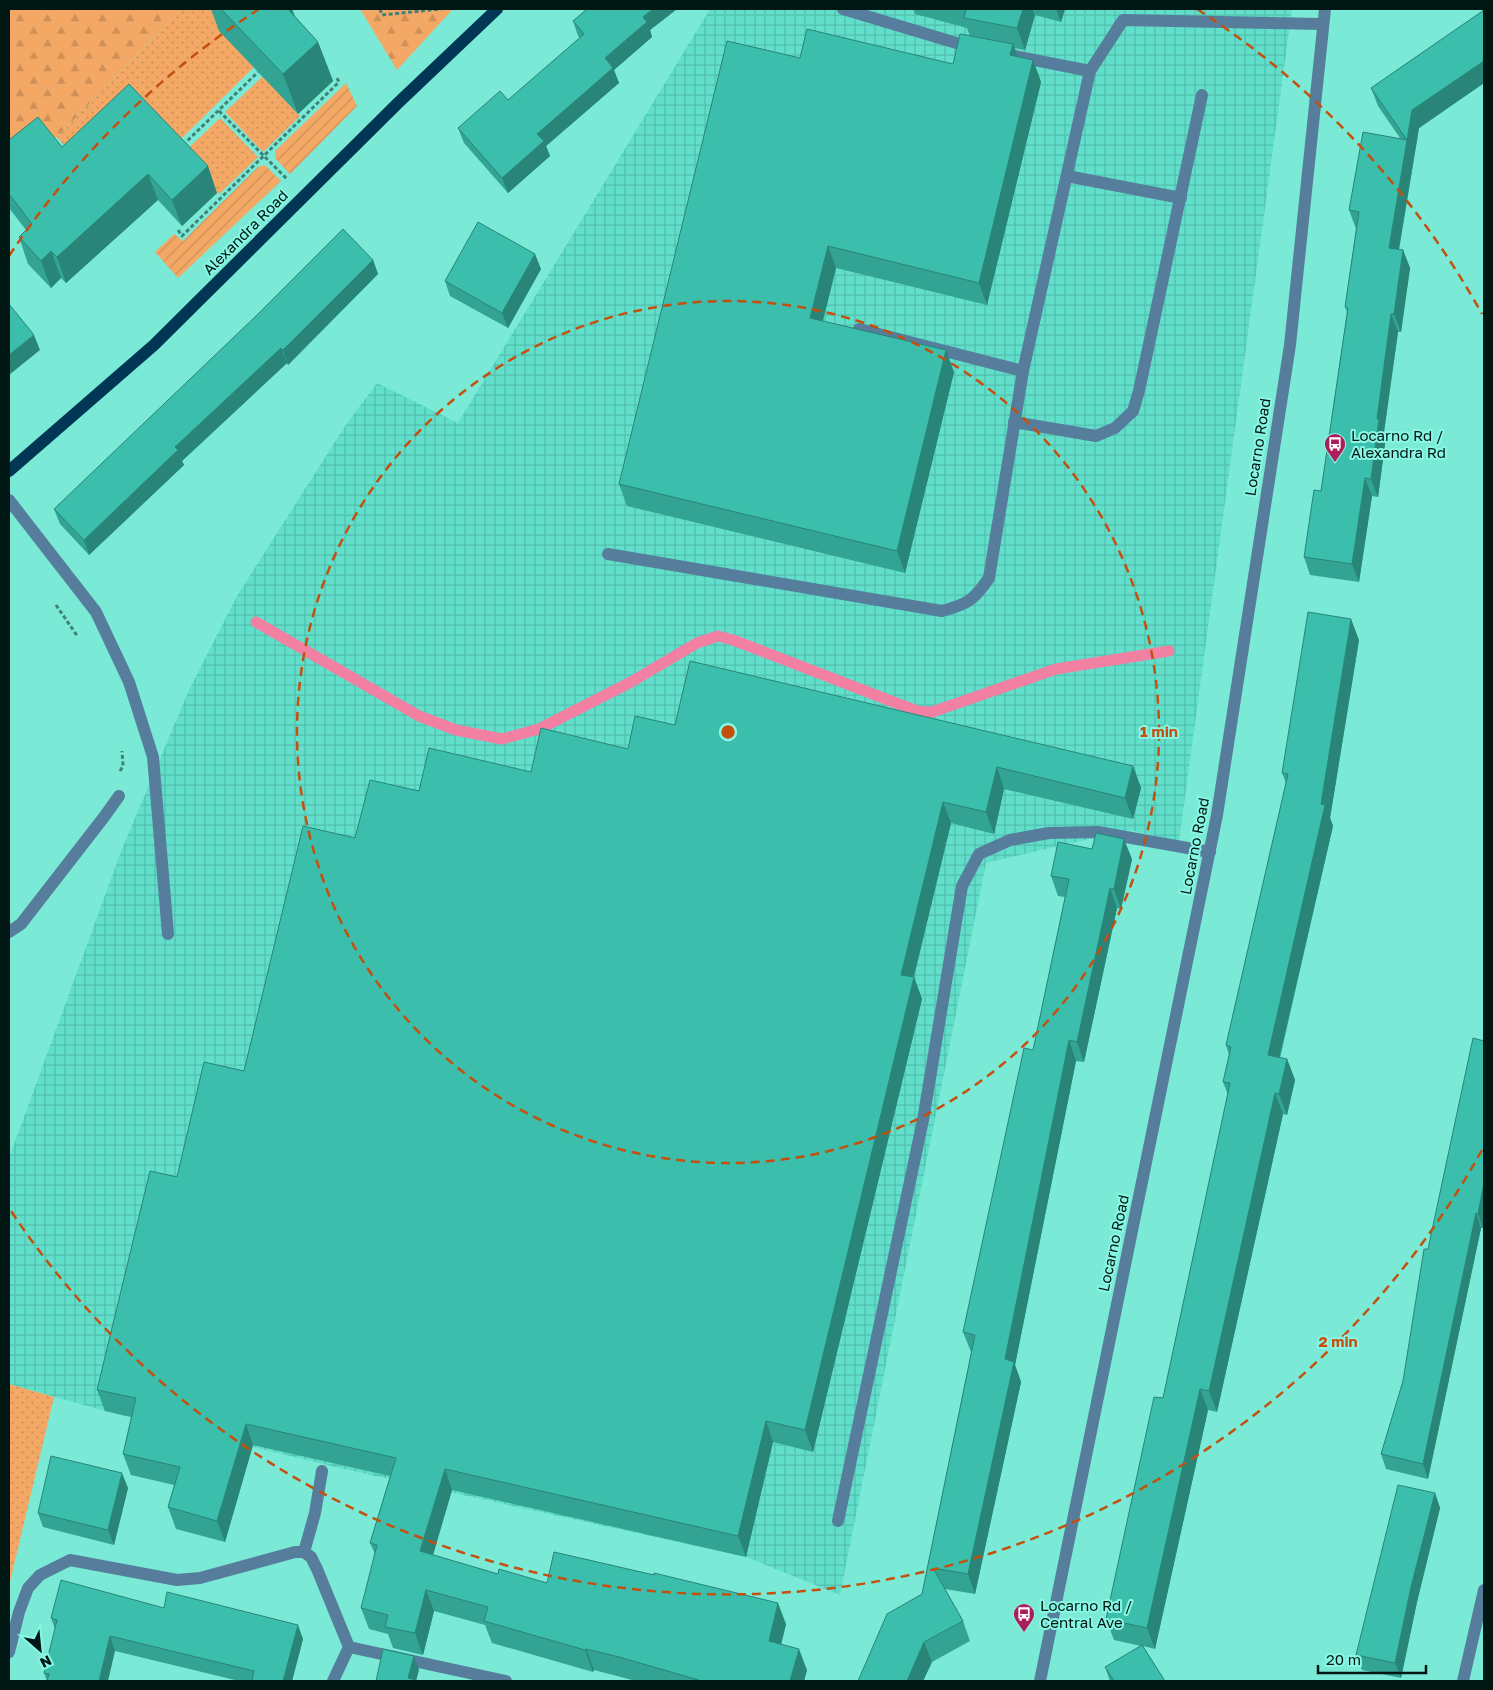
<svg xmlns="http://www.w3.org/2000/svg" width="1493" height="1690" font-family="'Golos Text',sans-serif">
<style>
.industrial{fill:url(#industrial-grid)}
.grass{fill:url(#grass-dots)}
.forest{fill:url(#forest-firs)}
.garden{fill:url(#garden-furrows)}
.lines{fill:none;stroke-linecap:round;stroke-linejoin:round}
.stream{stroke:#f280a3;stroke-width:11}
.path{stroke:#3f8277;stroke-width:3;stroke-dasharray:4 2.5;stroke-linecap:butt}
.minor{stroke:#567e9c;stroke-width:12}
.major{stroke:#013654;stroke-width:12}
.wall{fill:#33a393}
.shaded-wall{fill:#298578}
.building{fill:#3bbeab;stroke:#298578}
.ring{fill:none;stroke:#c54f0d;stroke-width:2.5;stroke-dasharray:9 6}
.labels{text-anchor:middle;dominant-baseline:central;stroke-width:4;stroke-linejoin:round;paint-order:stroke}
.street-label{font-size:15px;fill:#011713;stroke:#88f7e4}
.poi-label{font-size:15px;fill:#011713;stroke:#88f7e4;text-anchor:start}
.centre{fill:#c54f0d;stroke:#88f7e4;stroke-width:2.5}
.ring-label{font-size:15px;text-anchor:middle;font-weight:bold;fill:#c54f0d;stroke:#88f7e4;stroke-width:4;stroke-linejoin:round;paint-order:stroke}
</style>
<defs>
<pattern id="industrial-grid" width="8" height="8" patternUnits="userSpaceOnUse" patternTransform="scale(1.25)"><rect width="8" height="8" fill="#61dfcb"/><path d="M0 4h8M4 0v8" fill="none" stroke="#52bfad"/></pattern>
<pattern id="grass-dots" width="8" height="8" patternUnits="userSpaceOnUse" patternTransform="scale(1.25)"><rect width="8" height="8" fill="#f3a865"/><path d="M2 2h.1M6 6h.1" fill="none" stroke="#cf9057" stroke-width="1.8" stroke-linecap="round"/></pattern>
<pattern id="forest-firs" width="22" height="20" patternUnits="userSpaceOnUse" patternTransform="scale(1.25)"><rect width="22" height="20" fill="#f3a865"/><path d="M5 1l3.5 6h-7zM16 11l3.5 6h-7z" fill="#cf9057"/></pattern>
<pattern id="garden-furrows" width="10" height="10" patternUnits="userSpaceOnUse" patternTransform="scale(1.25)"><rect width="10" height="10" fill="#f3a865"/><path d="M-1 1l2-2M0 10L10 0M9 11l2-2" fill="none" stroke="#cf9057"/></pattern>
</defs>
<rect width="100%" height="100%" fill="#7aead7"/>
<path class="industrial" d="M710,9H1292L1179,841L1129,830L986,863L840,1595L746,1557L344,1469L105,1411L9,1384V1158L122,849L189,690L237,596L345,426L377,383L458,423Z"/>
<g class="grass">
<path d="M181,9H243L254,67L173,147L81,165L57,137Z"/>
<path d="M263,76L300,116L263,152L225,112Z"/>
<path d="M220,118L258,157L219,194L181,155Z"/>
<path d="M9,1384L54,1397L9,1586Z"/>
</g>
<g class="forest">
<path d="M9,9H181L57,137L9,174Z"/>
<path d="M360,9H453L397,70Z"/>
</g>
<g class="garden">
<path d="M346,83L357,106L290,174L275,158V151Z"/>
<path d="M265,165L281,181L178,278L155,252L174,234L183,241L258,167Z"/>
</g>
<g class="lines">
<path class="stream" d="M256,622L419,716L456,730L502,739L539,729L631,682L697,643L718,636L733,640L917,711L932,712L1056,669L1169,651"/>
<g class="path">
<path d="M380,9L382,15L441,9"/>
<path d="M219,111L287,179"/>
<path d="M183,145L258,72"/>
<path d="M178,230L182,236L339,82L336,76"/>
<path d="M56,605L78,637"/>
<path d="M120,771L123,766L122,751"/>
</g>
<g class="minor">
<path d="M843,9L973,48"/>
<path d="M1014,56L1090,71"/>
<path d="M1067,176L1181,198"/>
<path d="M859,329L1023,371"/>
<path d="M1014,422L1096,436L1115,428L1133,411L1139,391L1202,95"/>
<path d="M9,500L96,612L129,682L153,757L168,934"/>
<path d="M608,554L942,611C968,604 974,600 989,578L1023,371L1090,71L1123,20L1322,24"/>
<path d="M9,932L21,924L104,817L119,796"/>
<path d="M322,1471L315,1513L304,1552L311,1557L317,1569L349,1647L333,1681"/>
<path d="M838,1521L923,1120L962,886L979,854L1010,840L1049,833L1098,832L1210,852"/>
<path d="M349,1647L506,1681"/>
<path d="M9,1652L19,1612L28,1588L40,1575L70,1560L177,1580L200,1578L295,1552H304"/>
<path d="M1040,1681L1217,815L1290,345L1325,9"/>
<path d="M1463,1681L1484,1590"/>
</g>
<path class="major" d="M9,471L154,345L398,103L497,9"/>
</g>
<g class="wall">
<path d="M211,9H292L295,17L318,42L333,81L298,114L219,31Z"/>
<path d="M587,9H677L650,30L652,37L614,70L619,83L546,146L550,156L508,193L464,143L458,128L508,100L580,38L578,36L573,21Z"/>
<path d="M913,9H1065L1061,22L1035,15L1025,50L1014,48L1017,56L1033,60L1041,82L987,305L836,268L823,321L954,372L905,573L627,506L619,484L800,58L953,64L970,36L967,28L915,14Z"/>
<path d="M1484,10V83L1419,128L1399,250H1403L1410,268L1401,332H1398L1384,432L1386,437L1378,497L1372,496L1359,582L1310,575L1304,557L1321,491L1347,312L1345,307L1356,229L1349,210L1400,138L1378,106L1371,88Z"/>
<path d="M9,140L62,147L217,193L182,226L158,200L66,283L61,278L51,288L28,264L19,237L26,230L9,208Z"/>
<path d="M373,260L378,274L288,365L287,363L182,461L184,465L89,555L60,524L54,509Z"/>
<path d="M541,269L508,328L450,296L445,281Z"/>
<path d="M1359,640L1330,818L1333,826L1280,1058L1287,1059L1295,1080L1287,1115L1283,1114L1217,1412L1208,1410L1155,1649L1143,1646L1165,1681H1110L1105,1667L1141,1646L1114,1640L1106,1619L1163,1398L1228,1095L1223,1082L1229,1055L1226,1045L1286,783L1282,773Z"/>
<path d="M675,725L1133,766L1141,788L1133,819L1004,789L994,834L951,823L914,977L922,999L813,1452L773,1442L746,1557L452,1490L433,1555L498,1574L547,1583L786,1624L781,1644L807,1670L804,1681H636L594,1670L593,1672L492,1643L485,1625L434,1611L423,1655L393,1648L388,1634L369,1629L361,1608L375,1554L370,1543L390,1476L253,1445L225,1542L176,1529L168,1507L174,1485L131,1475L123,1454L131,1417L105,1411L97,1390L177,1177L244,1071L355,838L419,791L531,772L628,749Z"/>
<path d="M1132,859L1121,909L1117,908L1084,1062L1076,1061L1015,1365L1021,1382L975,1594L945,1589L963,1621L970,1641L932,1662L923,1681H858L922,1594L971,1353V1352L963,1332L1033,1050L1065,897L1058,896L1051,876Z"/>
<path d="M1484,1041V1224L1483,1228H1481L1428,1479L1386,1469L1381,1454L1403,1381Z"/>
<path d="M128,1488L114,1545L43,1527L38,1513Z"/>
<path d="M1435,1493L1440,1508L1417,1602L1401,1678L1362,1670L1356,1655Z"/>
<path d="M164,1608L303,1639L292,1681H239L115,1651L47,1681L44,1673L55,1629L51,1618Z"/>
</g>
<g class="shaded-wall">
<path d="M287,9H292L305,43Z"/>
<path d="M653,9H677L650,30L652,37L614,70L619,83L546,146L550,156L508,193L502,178L537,134L605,58L643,17Z"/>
<path d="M1023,9H1032L1035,15L1025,50L1017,28Z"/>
<path d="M1056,9H1065L1061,22Z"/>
<path d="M318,42L333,81L298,114L283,74Z"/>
<path d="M1013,44L1021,66L1010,55Z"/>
<path d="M1033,60L1041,82L987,305L979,283Z"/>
<path d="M1484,61V83L1419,128L1396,266L1389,248L1412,110Z"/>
<path d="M208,166L217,193L182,226L172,200Z"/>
<path d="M148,174L158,200L66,283L57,257Z"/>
<path d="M828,246L836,268L818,340L810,318Z"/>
<path d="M1403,250L1410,268L1401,332L1394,314Z"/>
<path d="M51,251L61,278L51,288L41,261Z"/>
<path d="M535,254L541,269L508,328L502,313Z"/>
<path d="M373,260L378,274L288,365L283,350Z"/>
<path d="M1391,314L1398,332L1384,432L1386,437L1378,497L1371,479L1377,419Z"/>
<path d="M34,335L40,350L9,375V355Z"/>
<path d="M281,348L287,363L182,461L184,465L89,555L84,540L175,447Z"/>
<path d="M946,350L954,372L905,573L897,551Z"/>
<path d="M1365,478L1372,496L1359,582L1352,564Z"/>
<path d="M1351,619L1359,640L1330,818L1333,826L1275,1076L1268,1055L1321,804Z"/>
<path d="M1133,766L1141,788L1133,819L1125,798Z"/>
<path d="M997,767L1004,789L994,834L986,812Z"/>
<path d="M943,802L951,823L909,996L901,975Z"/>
<path d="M1124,839L1132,859L1121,909L1114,889Z"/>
<path d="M1110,888L1117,908L1084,1062L1077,1042Z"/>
<path d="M914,977L922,999L813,1452L805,1430Z"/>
<path d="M1069,1040L1076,1061L1015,1365L1021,1382L975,1594L968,1574L1005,1359Z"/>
<path d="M1287,1059L1295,1080L1287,1115L1279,1094Z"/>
<path d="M1275,1093L1283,1114L1217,1412L1209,1391Z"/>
<path d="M1484,1183V1224L1483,1228L1478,1214Z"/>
<path d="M1476,1213L1481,1228L1428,1479L1423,1464Z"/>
<path d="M1200,1389L1208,1410L1155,1649L1147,1628Z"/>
<path d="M766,1421L773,1442L746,1557L738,1536Z"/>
<path d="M246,1424L253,1445L225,1542L217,1521Z"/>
<path d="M445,1469L452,1490L428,1572L420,1551Z"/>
<path d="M122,1473L128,1488L114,1545L108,1530Z"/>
<path d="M1435,1493L1440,1508L1417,1602L1401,1678L1395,1663L1411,1587Z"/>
<path d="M426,1590L434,1611L423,1655L415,1633Z"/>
<path d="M778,1603L786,1624L777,1662L769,1641Z"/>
<path d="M298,1625L303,1639L292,1681H283Z"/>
<path d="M110,1636L115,1651L108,1681H99Z"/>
<path d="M924,1642L932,1662L923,1681H907Z"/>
<path d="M586,1649L594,1670L593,1672L585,1650Z"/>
<path d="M799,1649L807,1670L804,1681H790Z"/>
<path d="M414,1656L419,1670L416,1681L408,1678Z"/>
</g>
<g class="building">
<path d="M221,9H288L318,42L283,74Z"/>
<path d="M587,9H653L643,17L647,22L605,58L613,68L537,134L544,141L502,178L458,128L500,91L508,100L584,34L573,21Z"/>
<path d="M966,9H1023L1017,28L964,18Z"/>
<path d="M1484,10V61L1412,110L1389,248L1403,250L1394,314H1391L1377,419H1379L1371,479L1365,478L1352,564L1304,557L1314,490L1321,491L1348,308L1345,307L1359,212L1349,210L1363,132L1407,140L1371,88Z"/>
<path d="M807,29L953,64L960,34L1013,44L1010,55L1033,60L979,283L828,246L810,318L946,350L897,551L619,484L727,41L800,58Z"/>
<path d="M129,84L208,166L172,200L148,174L57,257L51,251L41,261L19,237L32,224L9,194V140L38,117L62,147Z"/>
<path d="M478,222L535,254L502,313L445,281Z"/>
<path d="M343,229L373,260L283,350L281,348L175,447L178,450L84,540L54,509L257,315Z"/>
<path d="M9,304L34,335L9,355Z"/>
<path d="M1308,612L1351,619L1321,804L1325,805L1268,1055L1287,1059L1279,1094L1275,1093L1209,1391L1200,1389L1147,1628L1106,1619L1154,1397L1163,1398L1230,1083L1223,1082L1231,1047L1226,1045L1288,774L1282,773Z"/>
<path d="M690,661L1133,766L1125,798L997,767L986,812L943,802L901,975L914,977L805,1430L766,1421L738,1536L445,1469L420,1551L498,1574L499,1569L547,1583L554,1552L654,1575V1573L778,1603L769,1641L799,1649L790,1681H702L619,1657L586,1649L585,1650L484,1621L488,1607L426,1590L415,1633L385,1627L388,1615L361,1608L377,1545L370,1543L396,1458L246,1424L217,1521L168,1507L180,1467L123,1454L136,1398L97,1390L150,1171L177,1177L204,1062L244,1071L303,826L355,838L370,780L419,791L429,748L531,772L541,728L628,749L635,716L675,725Z"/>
<path d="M1096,833L1124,839L1114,889L1110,888L1077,1042L1069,1040L1005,1359L1014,1362L968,1574L933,1568L963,1621L924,1642L907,1681H858L887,1614L922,1594L975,1335L963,1332L1024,1048L1033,1050L1069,879L1051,876L1058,842L1092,849Z"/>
<path d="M1473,1038L1484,1041V1183L1478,1214L1476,1213L1423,1464L1381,1454L1403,1381L1424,1249H1428Z"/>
<path d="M51,1456L122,1473L108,1530L38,1513Z"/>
<path d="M1398,1485L1435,1493L1411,1587L1395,1663L1356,1655Z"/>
<path d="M61,1580L164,1608L167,1592L298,1625L283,1681H256L252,1680L254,1671L110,1636L99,1681H47L49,1674L44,1673L57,1620L51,1618Z"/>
<path d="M1142,1645L1165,1681H1114L1105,1667Z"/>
<path d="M383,1649L414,1656L408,1678L420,1681H376Z"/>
</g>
<g class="ring">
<circle cx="728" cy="732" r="431"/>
<path d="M1482 1150A862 862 0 0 1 9 1208M9 256A862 862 0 0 1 259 9M1197 9A862 862 0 0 1 1482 314"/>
</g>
<defs>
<g id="bus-pin" transform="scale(1.125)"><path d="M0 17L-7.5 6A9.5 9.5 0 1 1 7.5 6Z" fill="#ac1e5b" stroke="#88f7e4"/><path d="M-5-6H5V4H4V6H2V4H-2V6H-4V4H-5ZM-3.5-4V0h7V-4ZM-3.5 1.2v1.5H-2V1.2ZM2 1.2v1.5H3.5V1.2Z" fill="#fff"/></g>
</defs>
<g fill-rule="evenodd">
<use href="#bus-pin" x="1335" y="444"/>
<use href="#bus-pin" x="1024" y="1614"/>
</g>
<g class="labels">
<g class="street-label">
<text transform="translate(245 232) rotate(-45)">Alexandra Road</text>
<text transform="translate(1257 447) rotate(-81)">Locarno Road</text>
<text transform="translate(1194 846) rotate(-79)">Locarno Road</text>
<text transform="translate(1113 1243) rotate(-78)">Locarno Road</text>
</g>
<g class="poi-label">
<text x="1351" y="435">Locarno Rd /<tspan x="1351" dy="17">Alexandra Rd</tspan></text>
<text x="1040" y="1605">Locarno Rd /<tspan x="1040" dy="17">Central Ave</tspan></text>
</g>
</g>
<circle cx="728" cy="732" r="8" class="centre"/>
<g class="ring-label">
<text x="1159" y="737">1 min</text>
<text x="1338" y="1347">2 min</text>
</g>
<rect width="1493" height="1690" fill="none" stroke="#011713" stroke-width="20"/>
<g transform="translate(40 1650) rotate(153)" stroke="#88f7e4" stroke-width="4" paint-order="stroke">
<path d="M0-4L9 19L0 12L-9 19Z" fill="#011713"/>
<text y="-8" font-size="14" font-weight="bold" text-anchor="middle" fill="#011713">N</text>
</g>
<path d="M1318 1665v8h108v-8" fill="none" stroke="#011713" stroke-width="2.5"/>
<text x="1326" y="1665" font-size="15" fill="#011713" stroke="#88f7e4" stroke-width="4" paint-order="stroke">20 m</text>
</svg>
